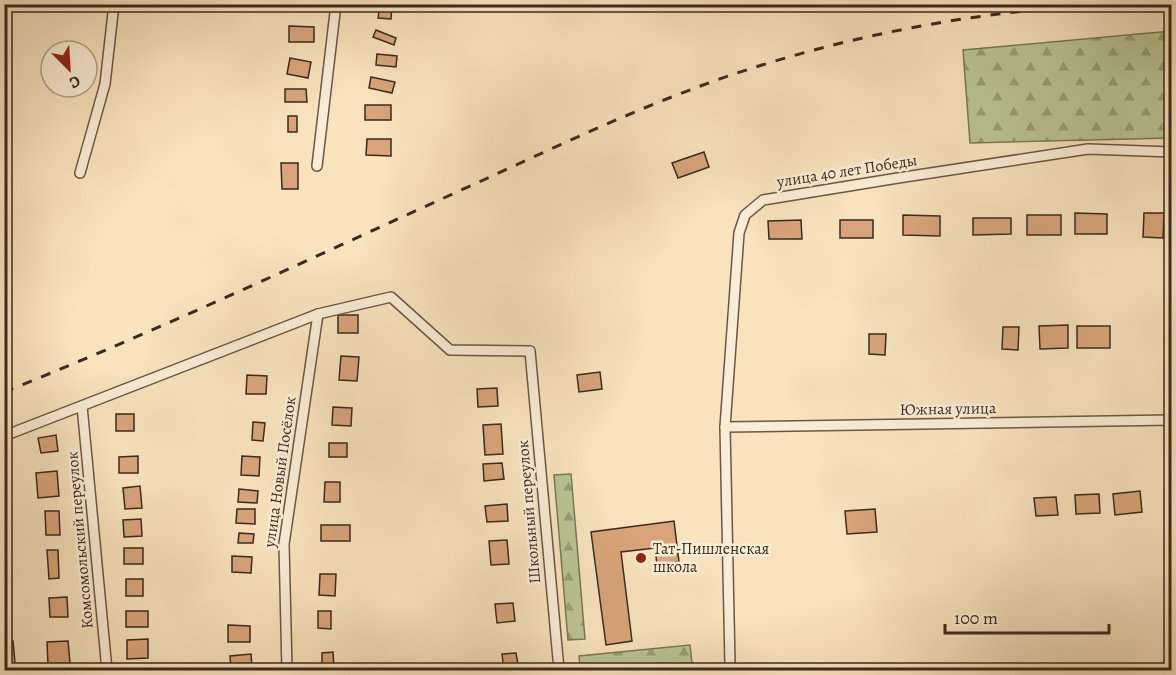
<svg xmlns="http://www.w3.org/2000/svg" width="1176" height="675" font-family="Alegreya,serif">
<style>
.forest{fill:url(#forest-firs);stroke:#7a775a;stroke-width:1.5}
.building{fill:#d9a47b;stroke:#392a1f;stroke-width:1.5}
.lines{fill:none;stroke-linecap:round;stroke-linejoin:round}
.minor-casing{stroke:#695847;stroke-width:12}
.minor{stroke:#faedd5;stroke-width:9}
.rail{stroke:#392a1f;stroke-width:3;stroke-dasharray:10 10;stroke-linecap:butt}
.poi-dot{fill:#8f2418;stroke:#faedd5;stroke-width:2}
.labels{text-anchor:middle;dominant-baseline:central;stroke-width:5;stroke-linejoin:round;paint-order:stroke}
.street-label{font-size:16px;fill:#392a1f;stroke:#faedd5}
.poi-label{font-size:16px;fill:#392a1f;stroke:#faedd5;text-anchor:start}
</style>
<defs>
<pattern id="forest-firs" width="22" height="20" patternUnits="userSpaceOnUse" patternTransform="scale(1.5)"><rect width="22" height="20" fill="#bac494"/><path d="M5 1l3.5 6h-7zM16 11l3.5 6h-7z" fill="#989f78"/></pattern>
</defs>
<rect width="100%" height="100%" fill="#f8e3be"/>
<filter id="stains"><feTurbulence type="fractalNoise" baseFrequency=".00333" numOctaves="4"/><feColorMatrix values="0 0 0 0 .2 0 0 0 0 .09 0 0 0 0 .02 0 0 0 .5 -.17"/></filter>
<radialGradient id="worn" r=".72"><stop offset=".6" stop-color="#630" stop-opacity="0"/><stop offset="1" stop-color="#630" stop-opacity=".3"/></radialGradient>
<g class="forest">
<path d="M1171,31V138L970,143L963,50Z"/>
<path d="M571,474L585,639L568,640L554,475Z"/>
<path d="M690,645L692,663L624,670H580L579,656Z"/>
</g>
<g class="building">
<path d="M286,4H316V11L285,9Z"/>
<path d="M380,4H392L391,19L378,18Z"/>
<path d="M289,26L314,27V42H289Z"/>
<path d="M376,30L396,38L394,45L373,37Z"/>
<path d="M377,54L397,56L396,67L376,65Z"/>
<path d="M290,58L311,62L308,78L287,74Z"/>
<path d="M371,77L395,82L392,93L369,88Z"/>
<path d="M285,89H306L307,102H285Z"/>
<rect x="365" y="105" width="26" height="15"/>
<rect x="288" y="116" width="9" height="16"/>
<path d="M367,139H391V156L366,155Z"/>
<path d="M704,152L709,167L678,178L672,163Z"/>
<path d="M281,163H298V189H282Z"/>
<path d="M1075,213L1107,214V234H1075Z"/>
<path d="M1144,213H1164L1163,238L1143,237Z"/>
<path d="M903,215L940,216V236L903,235Z"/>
<rect x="1027" y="215" width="34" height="20"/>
<path d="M973,218H1011V234L973,235Z"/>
<path d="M801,220L802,239H769L768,221Z"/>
<rect x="840" y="220" width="33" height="18"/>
<rect x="338" y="315" width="20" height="18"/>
<path d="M1068,325V348L1040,349L1039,326Z"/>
<rect x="1077" y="326" width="33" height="22"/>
<path d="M1003,327H1019L1018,350L1002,349Z"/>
<path d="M869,334H886L885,355L869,354Z"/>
<path d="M341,356L359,357L357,381L339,380Z"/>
<path d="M600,372L602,389L579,392L577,375Z"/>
<path d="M247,375L267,376L266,394H246Z"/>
<path d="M497,388L498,406L478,407L477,389Z"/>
<path d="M333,407L352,408L351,426L332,425Z"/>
<rect x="116" y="414" width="18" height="17"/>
<path d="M253,422L265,423L263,441L252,440Z"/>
<path d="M501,424L503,454L485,455L483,425Z"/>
<path d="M56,435L58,451L41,453L38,438Z"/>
<rect x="329" y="443" width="18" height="14"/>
<path d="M138,456V473H119V457Z"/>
<path d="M242,456L260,457L259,476L241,475Z"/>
<path d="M502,463L504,479L484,481L483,464Z"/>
<path d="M57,471L59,496L38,498L36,473Z"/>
<path d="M325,482H340V502H324Z"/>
<path d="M140,486L142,508L125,509L123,488Z"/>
<path d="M239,489L258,491L257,503L238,502Z"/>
<path d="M1140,491L1142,512L1115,515L1113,494Z"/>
<path d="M1099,494L1100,513L1076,514L1075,495Z"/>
<path d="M1056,497L1058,515L1036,516L1034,498Z"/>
<path d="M507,504L508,521L487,522L485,506Z"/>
<path d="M237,509H255V524L236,523Z"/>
<path d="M875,509L877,532L847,534L845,511Z"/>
<path d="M45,511H59L60,535H46Z"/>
<path d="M141,519L142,536L124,537L123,520Z"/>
<path d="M674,521L679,562L657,565L655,548L621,552L632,641L606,645L591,532Z"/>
<rect x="321" y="525" width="29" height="16"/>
<path d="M239,533L254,534L253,543H238Z"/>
<path d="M507,540L509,564L491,565L489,541Z"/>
<rect x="124" y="548" width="19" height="16"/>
<path d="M47,550H58L59,578L49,579Z"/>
<path d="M232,556L252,557L251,573L232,572Z"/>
<path d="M320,574H336L335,596L319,595Z"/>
<rect x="126" y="579" width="17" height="17"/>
<path d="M67,597L68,617H50L49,598Z"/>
<path d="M513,603L515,621L497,623L495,604Z"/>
<rect x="126" y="611" width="22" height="16"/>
<path d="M318,611H331V629L318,628Z"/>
<path d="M228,625L250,626V642H228Z"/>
<path d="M148,639V658L127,659V640Z"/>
<path d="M4,641H13L15,663L4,664Z"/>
<path d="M68,641L70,663L48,664L47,642Z"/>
<path d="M333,652L334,669L322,670V653Z"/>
<path d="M516,653L519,670H504L502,654Z"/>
<path d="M251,654L252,668L231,670L230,656Z"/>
</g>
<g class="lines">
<g class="minor-casing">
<g id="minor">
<path d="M317,166L336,4"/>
<path d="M80,173L105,84L114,4"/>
<path d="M82,406L107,670"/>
<path d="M725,427L1172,420"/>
<path d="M4,436L318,314L391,297L450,350L530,351L559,670"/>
<path d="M287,670L284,544L318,314"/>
<path d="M727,670L730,664L725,427L739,233L745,215L763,200L898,178L1088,149L1172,152"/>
</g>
</g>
<use href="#minor" class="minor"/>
<path class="rail" d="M4,392C165,328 322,253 479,182C575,138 671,92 772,62C884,28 1001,9 1118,4"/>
</g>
<circle class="poi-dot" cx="641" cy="558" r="6"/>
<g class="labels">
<g class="street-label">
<text transform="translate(847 171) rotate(-9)">улица 40 лет Победы</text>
<text transform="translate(948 409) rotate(-1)">Южная улица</text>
<text transform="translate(280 472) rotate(-82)">улица Новый Посёлок</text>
<text transform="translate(529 512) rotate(-95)">Школьный переулок</text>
<text transform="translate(80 540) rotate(-95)">Комсомольский переулок</text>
</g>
<g class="poi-label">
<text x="653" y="549">Тат-Пишленская<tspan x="653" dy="18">школа</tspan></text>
</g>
</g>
<rect width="1176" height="675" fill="none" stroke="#f8e3be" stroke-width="24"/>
<rect x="6" y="6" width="1164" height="663" fill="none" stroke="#392a1f" stroke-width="3"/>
<rect x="12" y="12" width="1152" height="651" fill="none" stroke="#392a1f" stroke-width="1.5"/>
<g transform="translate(69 69) rotate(156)"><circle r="28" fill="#faedd5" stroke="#ad9f8c" stroke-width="1.5"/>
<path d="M0-4.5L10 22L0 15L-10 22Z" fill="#8f2418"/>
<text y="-9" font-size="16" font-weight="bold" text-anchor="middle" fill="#392a1f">С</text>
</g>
<path d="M945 624v9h164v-9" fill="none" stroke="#392a1f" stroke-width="3"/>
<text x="954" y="624" font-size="18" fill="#392a1f" stroke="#faedd5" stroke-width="4.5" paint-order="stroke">100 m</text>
<rect width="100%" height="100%" filter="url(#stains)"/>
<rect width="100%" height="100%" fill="url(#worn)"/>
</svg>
